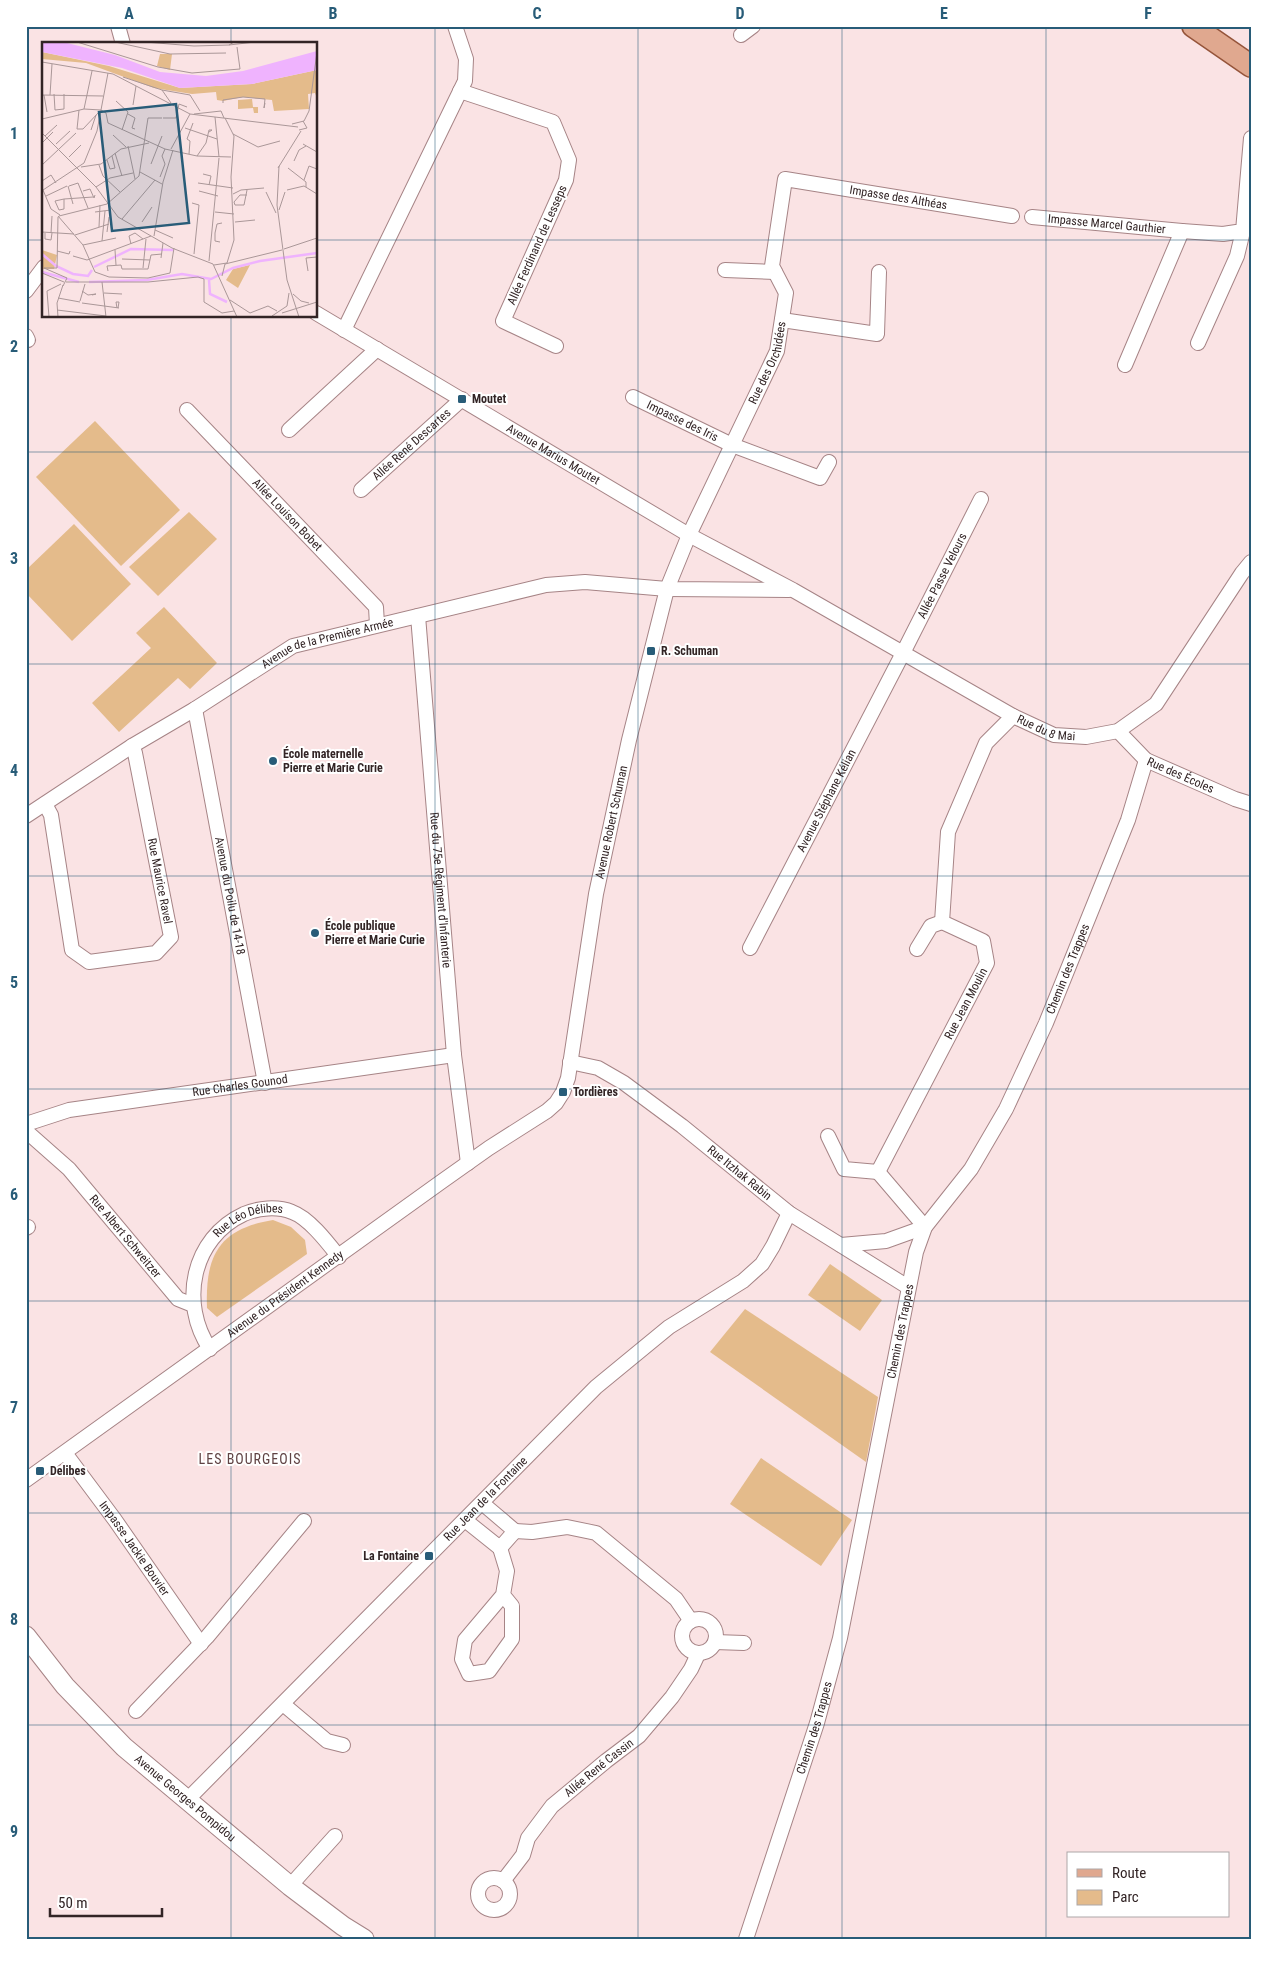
<svg xmlns="http://www.w3.org/2000/svg" width="1277" height="1965" font-family="'Roboto Condensed',sans-serif">
<style>
.green{fill:#e4bb8b}
.lines{fill:none;stroke-linecap:round;stroke-linejoin:round}
.street-casing{stroke:#a68486;stroke-width:16}
.secondary-casing{stroke:#a68486;stroke-width:21}
.primary-casing{stroke:#95543a;stroke-width:24}
.street{stroke:#fff;stroke-width:14}
.secondary{stroke:#fff;stroke-width:19}
.primary{stroke:#e0a88f;stroke-width:21}
.grid{fill:none;stroke:#285c78;stroke-width:1;stroke-opacity:0.55}
.poi-dot{fill:#285c78;stroke:#fff;stroke-width:2}
.labels{text-anchor:middle;dominant-baseline:central;stroke-width:4;stroke-linejoin:round;paint-order:stroke}
.street-label{font-size:12px;fill:#322425;stroke:#fff}
.poi-label{font-size:12px;font-weight:bold;fill:#322425;stroke:#fff;text-anchor:start}
.neighbourhood-label{font-size:14px;letter-spacing:1px;fill:#604344;stroke:#fff}
.inset-river{fill:none;stroke:#efb3fe;stroke-width:2.5}
.inset-road{fill:none;stroke:#aa9798;stroke-width:1}
.view{fill:#285c78;fill-opacity:0.15;stroke:#285c78;stroke-width:2.5}
.inset-edge{fill:none;stroke:#322425;stroke-width:2.5}
.neatline{fill:none;stroke:#285c78;stroke-width:2}
.grid-label{font-size:16px;text-anchor:middle;font-weight:bold;fill:#285c78}
</style>
<rect width="100%" height="100%" fill="#fae3e4"/>
<g class="green">
<path d="M95,421L180,510L121,566L36,477Z"/>
<path d="M189,512L217,539L158,596L129,567Z"/>
<path d="M74,524L131,584L72,641L26,593V570Z"/>
<path d="M164,607L217,663L190,689L178,678L119,732L92,703L151,648L136,633Z"/>
<path d="M273,1220L291,1227L305,1240L307,1254L217,1317L207,1308C205,1255 219,1229 273,1220Z"/>
<path d="M830,1264L882,1300L860,1331L808,1295Z"/>
<path d="M745,1309L878,1397L866,1462L710,1352Z"/>
<path d="M761,1458L852,1520L821,1566L730,1504Z"/>
</g>
<g class="lines">
<g class="street-casing">
<g id="street">
<path d="M118,26L123,44"/>
<path d="M741,35L753,26"/>
<path d="M460,91L553,122L569,160L566,180L503,321L556,346"/>
<path id="s1" d="M1032,217L1182,231L1223,234L1243,231L1251,138"/>
<path d="M725,270L775,272"/>
<path d="M26,291L44,267"/>
<path id="s2" d="M316,313L689,535L793,590L1013,716L1054,735L1086,737L1118,731L1156,704L1242,573L1251,562"/>
<path d="M782,320L877,334L879,272"/>
<path d="M344,330L465,81L466,59L455,26"/>
<path d="M26,336L28,340"/>
<path d="M1198,343L1237,256L1243,231"/>
<path d="M1125,365L1182,231"/>
<path id="s3" d="M633,397L732,445L820,478L829,462"/>
<path id="s4" d="M187,410L376,607L377,625"/>
<path d="M289,430L377,349"/>
<path id="s5" d="M361,490L462,399"/>
<path id="s6" d="M418,616L454,1055L468,1163"/>
<path id="s7" d="M195,709L265,1083"/>
<path id="s8" d="M1118,731L1146,760L1235,799L1251,804"/>
<path d="M45,804L51,815L72,950L89,962L156,953L171,937L135,753L132,746"/>
<path id="s9" d="M26,816L132,746L195,709L293,646L546,585L585,582L667,589L789,590"/>
<path id="s10" d="M750,948L903,653L981,499"/>
<path d="M917,949L931,926L942,922"/>
<path id="s11" d="M570,1062L598,1068L624,1083L682,1126L789,1213L908,1287"/>
<path id="s12" d="M26,1124L69,1110L454,1055"/>
<path id="s13" d="M26,1131L69,1169L178,1299L193,1305"/>
<path d="M828,1136L844,1169L878,1172"/>
<path id="s14" d="M878,1172L987,963L983,941L942,922L948,832L986,743L1013,716"/>
<path d="M26,1228L28,1227"/>
<path d="M841,1245L886,1241L925,1227L878,1172"/>
<path id="s15" d="M210,1349C179,1303 192,1238 244,1214C258,1208 277,1206 292,1212C309,1218 328,1243 339,1257"/>
<path id="s16" d="M65,1453L115,1520L201,1644"/>
<path id="s17" d="M26,1480L441,1182L489,1148L547,1111L556,1103L563,1092L568,1078L596,894L629,740L667,589L689,535L777,351L786,293L772,266L785,179L1012,216"/>
<path d="M465,1520L500,1548L515,1531L482,1503"/>
<path d="M515,1531L532,1532L567,1527L596,1533L676,1599L691,1621"/>
<path d="M500,1548L507,1571L503,1595L465,1640L462,1659L469,1674L489,1671L512,1639V1606L503,1595"/>
<circle cx="699" cy="1636" r="17"/>
<path d="M715,1642L744,1643"/>
<path d="M283,1704L327,1741L343,1745"/>
<path d="M136,1711L207,1637L304,1521"/>
<path id="s18" d="M187,1800L596,1387L669,1327L743,1281L762,1264L773,1246L789,1213"/>
<circle cx="494" cy="1894" r="16"/>
<path id="s19" d="M503,1881L523,1855L528,1838L552,1806L606,1761L639,1736L672,1697L691,1669L698,1654"/>
<path d="M290,1886L335,1836"/>
<path id="s20" d="M746,1939L817,1723L840,1638L916,1252L925,1227L971,1169L1006,1109L1046,1023L1128,820L1146,760"/>
</g>
</g>
<g class="secondary-casing">
<g id="secondary">
<path id="s21" d="M26,1636L65,1686L124,1747L290,1886L343,1926L364,1939"/>
</g>
</g>
<g class="primary-casing">
<path id="primary" d="M1193,26L1251,66"/>
</g>
<use href="#street" class="street"/>
<use href="#secondary" class="secondary"/>
<use href="#primary" class="primary"/>
</g>
<path class="grid" d="M231,26V44M435,26V1939M638,26V1939M842,26V1939M1046,26V1939M26,240H44M316,240H1251M231,316V1939M26,452H1251M26,664H1251M26,876H1251M26,1089H1251M26,1301H1251M26,1513H1251M26,1725H1251"/>
<g class="poi-dot">
<rect x="457" y="394" width="10" height="10" rx="2.5"/>
<rect x="646" y="646" width="10" height="10" rx="2.5"/>
<circle cx="273" cy="761" r="5"/>
<circle cx="315" cy="933" r="5"/>
<rect x="558" y="1087" width="10" height="10" rx="2.5"/>
<rect x="35" y="1466" width="10" height="10" rx="2.5"/>
<rect x="424" y="1551" width="10" height="10" rx="2.5"/>
</g>
<g class="labels">
<g class="street-label">
<text stroke="none"><textPath href="#s17" startOffset="1732">Impasse des Althéas</textPath></text>
<text stroke="none"><textPath href="#s1" startOffset="75">Impasse Marcel Gauthier</textPath></text>
<text transform="translate(537 245) rotate(-66)">Allée Ferdinand de Lesseps</text>
<text stroke="none"><textPath href="#s17" startOffset="1426">Rue des Orchidées</textPath></text>
<text stroke="none"><textPath href="#s3" startOffset="55">Impasse des Iris</textPath></text>
<text stroke="none"><textPath href="#s5" startOffset="68">Allée René Descartes</textPath></text>
<text stroke="none"><textPath href="#s2" startOffset="276">Avenue Marius Moutet</textPath></text>
<text stroke="none"><textPath href="#s4" startOffset="145">Allée Louison Bobet</textPath></text>
<text stroke="none"><textPath href="#s10" startOffset="419">Allée Passe Velours</textPath></text>
<text stroke="none"><textPath href="#s9" startOffset="350">Avenue de la Première Armée</textPath></text>
<text stroke="none"><textPath href="#s2" startOffset="841">Rue du 8 Mai</textPath></text>
<text stroke="none"><textPath href="#s8" startOffset="78">Rue des Écoles</textPath></text>
<text stroke="none"><textPath href="#s10" startOffset="166">Avenue Stéphane Kélian</textPath></text>
<text stroke="none"><textPath href="#s17" startOffset="938">Avenue Robert Schuman</textPath></text>
<text transform="translate(160 881) rotate(79)">Rue Maurice Ravel</text>
<text stroke="none"><textPath href="#s6" startOffset="275">Rue du 75e Régiment d'Infanterie</textPath></text>
<text stroke="none"><textPath href="#s7" startOffset="190">Avenue du Poilu de 14-18</textPath></text>
<text stroke="none"><textPath href="#s20" startOffset="1032">Chemin des Trappes</textPath></text>
<text stroke="none"><textPath href="#s14" startOffset="190">Rue Jean Moulin</textPath></text>
<text stroke="none"><textPath href="#s12" startOffset="218">Rue Charles Gounod</textPath></text>
<text stroke="none"><textPath href="#s11" startOffset="205">Rue Itzhak Rabin</textPath></text>
<text stroke="none"><textPath href="#s15" startOffset="160">Rue Léo Délibes</textPath></text>
<text stroke="none"><textPath href="#s13" startOffset="145">Rue Albert Schweitzer</textPath></text>
<text stroke="none"><textPath href="#s17" startOffset="319">Avenue du Président Kennedy</textPath></text>
<text stroke="none"><textPath href="#s20" startOffset="628">Chemin des Trappes</textPath></text>
<text stroke="none"><textPath href="#s18" startOffset="424">Rue Jean de la Fontaine</textPath></text>
<text stroke="none"><textPath href="#s16" startOffset="118">Impasse Jackie Bouvier</textPath></text>
<text stroke="none"><textPath href="#s20" startOffset="222">Chemin des Trappes</textPath></text>
<text stroke="none"><textPath href="#s19" startOffset="151">Allée René Cassin</textPath></text>
<text stroke="none"><textPath href="#s21" startOffset="228">Avenue Georges Pompidou</textPath></text>
</g>
<g class="poi-label">
<text x="472" y="399">Moutet</text>
<text x="661" y="651">R. Schuman</text>
<text x="283" y="754">École maternelle<tspan x="283" dy="14">Pierre et Marie Curie</tspan></text>
<text x="325" y="926">École publique<tspan x="325" dy="14">Pierre et Marie Curie</tspan></text>
<text x="573" y="1092">Tordières</text>
<text x="50" y="1471">Delibes</text>
<text x="419" y="1556" text-anchor="end">La Fontaine</text>
</g>
<g class="neighbourhood-label">
<text x="250" y="1459">LES BOURGEOIS</text>
</g>
</g>
<g transform="translate(42 42)">
<rect width="275" height="275" fill="#fae3e4"/>
<path d="M0,10L67,24L138,46L210,42L275,28V56L273,51L266,52L267,67L232,69L230,58L201,55L181,59L175,58L174,50L150,52L112,46L44,21L0,17ZM118,12H130L128,28L115,24ZM210,57L211,65H216V71H212L211,66L196,67V58ZM0,208L15,213L12,227H0ZM208,223L196,246L184,238L191,227Z" fill="#e4bb8b"/>
<path d="M0,0H21L73,13L118,30L164,34L201,29L275,9V28L210,42L138,46L80,26L0,10Z" fill="#efb3fe"/>
<path class="inset-river" d="M0,212L14,224L31,232L46,234L50,228M52,225L89,207L131,208M0,230L37,240M167,238L168,252L185,260M47,240L105,238L140,232L169,237L191,226L218,219L275,211"/>
<path class="inset-road" d="M35,0L116,25L150,31L198,27L195,5M73,0L128,12L184,11M103,0L152,4L187,3L192,0M229,0H275M187,3L213,0M0,20L71,32L148,72L256,85M81,35L120,48L129,61M120,48L148,53L158,69M12,52L13,68L22,67V52M0,53L61,54M2,53L5,70M8,53L10,22M74,59L86,70L80,88M181,61V58L201,55L223,57L222,66L223,61M91,63L94,44M42,67L50,29M37,68L35,87H41L57,70M86,72L93,76L90,86L93,87M152,72L179,69L182,76M173,75L177,115M121,76H134L137,62L145,65M0,77L42,67L59,68L64,71L66,81L123,107L155,114L189,115M250,82L262,79L267,69L275,10M143,86L175,97M49,88L54,73M257,88L265,86L261,79M0,91L54,145L76,175L130,206L171,222L195,275M191,92L216,105L238,99M71,93L84,105M3,94L15,83M0,101L11,90M14,102L28,89M261,102L275,110M86,104L93,137M129,107L148,72M73,111L80,134M147,112L148,99L145,97L151,81M155,114L164,101L167,88H170L167,90M27,115L39,103M65,118L68,127L73,126L70,114M252,119L257,108L264,104M109,122L120,94M0,123L34,91M57,123L61,134L78,150M237,124L235,163L245,238L257,275M39,125L59,122L79,107L107,101M236,126L259,89M246,126L264,140V145M98,130L120,142M161,132L169,134L167,143M118,135L123,122L120,114L123,107M262,138L267,124L275,127M0,139L9,133L14,141M156,141L191,146M26,144L31,162M27,144L36,141L46,166M54,145L68,136L91,131M1,148L42,121L55,89L66,31M1,148L9,167L18,173M245,148L262,144L275,152M41,149L48,147L52,156L53,153M157,149L176,154M224,150L234,171M191,152L199,148L222,146M4,154L25,144M22,157V167L17,168L13,159L22,157L51,155M192,160L193,163H202L205,148M192,160L198,153H205M150,161L157,163L152,212M237,168L243,150M53,170L69,168M173,170L192,172M16,174L41,203L53,230L67,235L106,236L128,231L132,206M17,174L65,162L97,134L106,76H120M16,175L15,226H2L25,236L21,244M80,177L113,138M100,180L110,165M193,180L213,178M57,185L58,163M113,188L131,196M0,190L32,192M65,190L67,175M3,191V197L9,198L10,191M9,191L10,174M33,193L67,182M112,194L121,140L131,108M60,199L63,169M178,200L173,199V191L175,182L180,181M89,202L87,194L93,191L101,197M41,203L74,196M242,207L275,196M73,208L74,223M15,209L27,212L28,209M31,214L45,218L109,194M119,216L121,201M80,217L108,218M167,219L177,116M79,223L80,227H106L109,213L120,212M172,223L185,221L192,198L189,135L192,94L183,76M101,226L104,197M66,229L65,224L79,223M266,229L264,216L275,215M0,231L22,240M180,234L183,222L240,208M24,240H106L156,235L162,237V260L180,271L192,269M60,240L64,275M40,249L46,253L54,252L50,253M62,251L80,252M251,252L259,259L267,261M16,256L38,260M188,258L208,271L226,264L235,269M38,259L43,242M40,261L77,266M75,266L74,260H77L76,266M15,268L64,274M240,271L275,260M230,274L245,264L247,251M7,275L5,249L19,242M16,275L15,261L21,243"/>
<path class="view" d="M134,62L147,181L70,189L57,70Z"/>
<rect width="275" height="275" class="inset-edge"/>
</g>
<rect width="1277" height="1965" fill="none" stroke="#ffffff" stroke-width="55"/>
<rect x="1067" y="1852" width="162" height="65" fill="#ffffff" stroke="#ada7a8"/>
<rect x="1077" y="1869" width="25" height="8" fill="#e0a88f" stroke="#ada7a8"/>
<text x="1112" y="1878" font-size="15" fill="#322425">Route</text>
<rect x="1077" y="1890" width="25" height="15" fill="#e4bb8b" stroke="#ada7a8"/>
<text x="1112" y="1902" font-size="15" fill="#322425">Parc</text>
<path d="M50 1908v8h112v-8" fill="none" stroke="#322425" stroke-width="2.5"/>
<text x="58" y="1908" font-size="15" fill="#322425" stroke="#ffffff" stroke-width="4" paint-order="stroke">50 m</text>
<rect x="28" y="28" width="1222" height="1910" class="neatline"/>
<g class="grid-label">
<text x="129" y="19">A</text>
<text x="333" y="19">B</text>
<text x="537" y="19">C</text>
<text x="740" y="19">D</text>
<text x="944" y="19">E</text>
<text x="1148" y="19">F</text>
<text x="14" y="139">1</text>
<text x="14" y="352">2</text>
<text x="14" y="564">3</text>
<text x="14" y="776">4</text>
<text x="14" y="988">5</text>
<text x="14" y="1200">6</text>
<text x="14" y="1413">7</text>
<text x="14" y="1625">8</text>
<text x="14" y="1837">9</text>
</g>
</svg>
